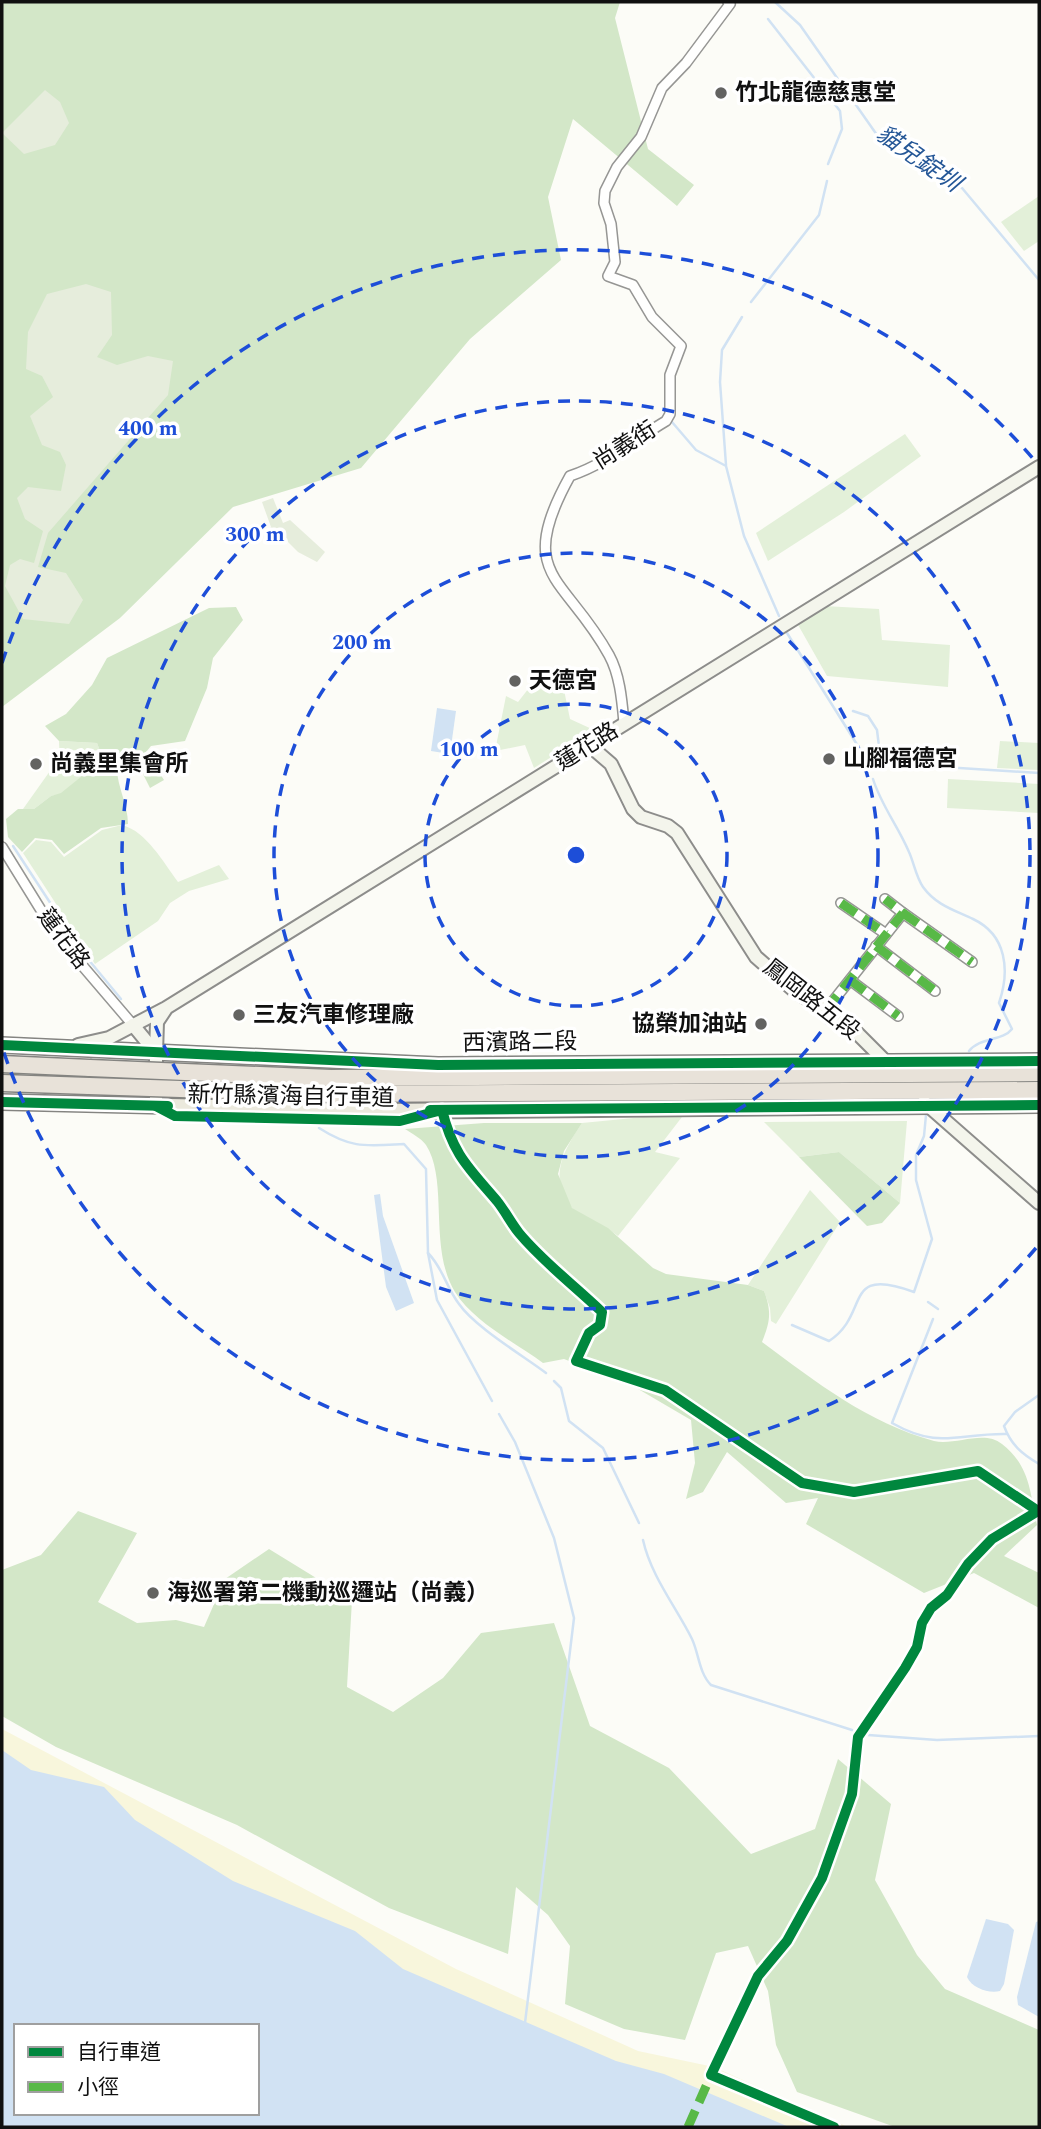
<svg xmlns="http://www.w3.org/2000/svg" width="1041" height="2129" font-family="Spectral,'Noto Sans TC',serif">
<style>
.green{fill:#e3f0d9}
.forest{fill:#d3e7c8}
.sand{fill:#f8f6dc}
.cemetery{fill:#e6eddc}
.water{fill:#d1e2f3;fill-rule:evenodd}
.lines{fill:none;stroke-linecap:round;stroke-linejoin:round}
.stream{stroke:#d1e2f3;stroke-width:2.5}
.street-casing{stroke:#969694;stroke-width:12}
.secondary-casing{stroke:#8d8d8b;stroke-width:16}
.primary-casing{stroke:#848481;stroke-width:18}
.highway-casing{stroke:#848481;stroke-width:19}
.street{stroke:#fffffe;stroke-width:9}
.secondary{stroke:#f4f5ec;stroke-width:12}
.primary{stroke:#ebe9dd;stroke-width:14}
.highway{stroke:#e8e2d9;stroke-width:16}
.highway-bridge-casing{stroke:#848481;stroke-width:19;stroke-linecap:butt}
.highway-bridge{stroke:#e8e2d9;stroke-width:16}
.quiet{stroke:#58b947;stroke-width:9;stroke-dasharray:18 9;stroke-linecap:butt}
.cycleway-casing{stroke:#fff;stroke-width:15}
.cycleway{stroke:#00873e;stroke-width:10}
.ring{fill:none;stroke:#1d4ed8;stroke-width:3.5;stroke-dasharray:12 9}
.poi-dot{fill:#636361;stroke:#fff;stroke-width:2.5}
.labels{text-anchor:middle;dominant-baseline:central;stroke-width:7;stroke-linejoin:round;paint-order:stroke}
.poi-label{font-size:23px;font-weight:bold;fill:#101010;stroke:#fff;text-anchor:start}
.street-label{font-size:23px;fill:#101010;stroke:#fff}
.water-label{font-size:24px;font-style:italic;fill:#255797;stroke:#fff}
.centre{fill:#1d4ed8;stroke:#fff;stroke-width:3.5}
.ring-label{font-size:21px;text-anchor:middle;font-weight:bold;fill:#1d4ed8;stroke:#fff;stroke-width:7;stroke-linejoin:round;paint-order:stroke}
</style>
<rect width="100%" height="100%" fill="#fcfcf7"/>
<g class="green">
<path d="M1039,196V241L1024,251L1001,222Z"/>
<path d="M905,434L921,456L844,512L768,561L756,533Z"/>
<path d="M824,606L879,609L882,640L950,645L948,687L827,676L797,623Z"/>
<path d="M536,679L544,688L564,690L570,719L594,730L534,768L525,745L495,751L506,696L518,702Z"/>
<path d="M59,741L97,743L103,759L61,794L51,796L34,809H23L50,771L60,769Z"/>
<path d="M1000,741L1039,743V770L997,768Z"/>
<path d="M948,779L1039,784V813L947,808Z"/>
<path d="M122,825C146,831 164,863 178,882L219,865L229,879L189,891L170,903L158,921L95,964L23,853L36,840L51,842L64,857L102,830Z"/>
<path d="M685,1113L655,1152L680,1158L618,1236C607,1227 578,1217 571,1207C548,1176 564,1150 582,1123Z"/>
<path d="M907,1121L900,1203L839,1152L799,1157L764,1122Z"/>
<path d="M810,1190L840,1222L776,1324L771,1321L770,1308L764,1291L748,1285Z"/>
</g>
<g class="forest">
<path d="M2,2H620L615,18L648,149L694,185L677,206L573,119L548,197L561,260L470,339L361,468L233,507L120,618L2,707Z"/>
<path d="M236,607L243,620L213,658L207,688L185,741L151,746L146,752L164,780L150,788L136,760L121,751C109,776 128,798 128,824L101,828L64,854L52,840L35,838L22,852L8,837L6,819L18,809H34L51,796L61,793L103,759L97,743L59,741L45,726L66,714L92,685L107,658L209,608Z"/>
<path d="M484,1123H582L564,1151L558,1174L572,1208L608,1228L653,1268L666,1274L748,1285L764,1291C772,1312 770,1322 762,1342C816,1382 868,1423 934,1441C955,1446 984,1429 1002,1444C1030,1466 1030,1492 1037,1525L1004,1556L1039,1573V1608L974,1573L924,1593L806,1524L818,1498L786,1503L727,1452L703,1492L686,1499L695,1463L691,1420L633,1386L564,1359L543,1363C514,1342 474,1322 455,1292C428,1248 449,1181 426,1145C421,1138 411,1133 405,1129Z"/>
<path d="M839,1152L900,1203L882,1223L867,1226L799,1157Z"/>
<path d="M78,1511L137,1533L98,1602L137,1623L176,1620L204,1627L225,1579L269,1549L352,1600L347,1687L393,1712L443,1678L481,1633L554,1623L590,1726L669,1768L751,1854L815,1829L838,1759L891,1804L875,1880L917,1955L945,1989L1039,2030V2127H895L797,2092L776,2045L768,1991L748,1946L716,1953L685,2040L624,2029L565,2004L570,1946L548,1915L516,1887L508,1954L389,1908L237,1825L56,1747L2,1716V1570L41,1555Z"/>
</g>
<path class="sand" d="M2,1729L456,1969L638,2051L714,2067L848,2127H629L2,1843Z"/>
<g class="cemetery">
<path d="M45,90L60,102L69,123L55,145L24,154L2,133Z"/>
<path d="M86,284L111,292L112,335L97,357L117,365L148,356L173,361L168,395L48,533L38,567L66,573L83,600L69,624L23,619L5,586L10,565L20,559L34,563L43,531L25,519L17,498L28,487L61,491L66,465L60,452L42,445L30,416L53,397L42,376L26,369L28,332L47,294Z"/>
<path d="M273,498L283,523L290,520L325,552L317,562L298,552L279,533L268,536L267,530L271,527L262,502Z"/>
</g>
<g class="water">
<path d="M437,708L456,711L450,754L431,751Z"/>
<path d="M380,1194L383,1216L414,1303L396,1311L386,1287L374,1195Z"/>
<path d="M2,1750L31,1770L104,1787L135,1820L233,1881L355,1931L403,1969L616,2061L664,2074L789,2127H2ZM16,2026H257V2113H16Z"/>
<path d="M986,1919L1008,1924L1014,1930L1004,1984L1000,1991C989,1994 972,1988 967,1977Z"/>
<path d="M1039,1921V2017L1018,2005L1017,1997L1036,1922Z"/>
</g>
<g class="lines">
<g class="stream">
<path d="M775,2L800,25L877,135L962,188L1039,280"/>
<path d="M768,19L840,111L842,129L828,164"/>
<path d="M751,302L819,215L827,181"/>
<path d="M672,422L696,450L726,466L744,536L779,616"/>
<path d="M726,465L720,382L722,350L742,317"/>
<path d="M787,633L868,762"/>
<path d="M853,711L868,716L877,730L881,763L1039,773"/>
<path d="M873,779C881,805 898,826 909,852C914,863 916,877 923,887C936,905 954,910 973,919C1007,935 1010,971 999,1003L1012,1029C1003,1041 980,1037 969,1051"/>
<path d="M13,846L83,953L121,999"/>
<path d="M319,1128C352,1149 366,1146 404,1144L426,1169L428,1253L437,1300L492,1401"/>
<path d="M428,1253C443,1268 446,1287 459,1304C475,1327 522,1355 546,1373"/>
<path d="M928,1302L938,1309"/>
<path d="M933,1319L892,1423C940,1450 957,1433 1007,1434"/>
<path d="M792,1325L829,1341C871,1314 841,1265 914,1292L932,1239L916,1180V1155L924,1136L926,1115"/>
<path d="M554,1381L561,1388L569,1421L603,1448L639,1523"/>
<path d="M1039,1395L1015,1412L1004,1426C1011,1445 1022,1454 1039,1464"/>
<path d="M499,1414L515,1442L554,1538L574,1618L525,2023"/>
<path d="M643,1540C651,1576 676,1607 692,1639C699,1654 699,1673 711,1685L852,1730"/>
<path d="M868,1735L937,1740L1039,1736"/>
</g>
<g class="street-casing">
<g id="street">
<path d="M624,723C622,701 620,675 609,655C565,575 514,577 570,476C606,464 634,440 666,421L670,414V375L681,346L652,317L633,285L608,276L615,262L611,224L604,203L605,191L617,167L641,137L662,88L686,63L730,4L728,2"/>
<path d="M2,847L57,936L133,1025"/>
<path d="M841,903L886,934"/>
<path d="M903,913L972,962"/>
<path d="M876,946L935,991"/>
<path d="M850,980L898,1016"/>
<path d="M826,1010L903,913L885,899"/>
</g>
</g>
<g class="secondary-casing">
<g id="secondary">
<path d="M589,745L611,764L633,809L641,817L668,826L677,833L756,957L796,992L846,1022L890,1066"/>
<path d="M133,1025L156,1053V1106"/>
<path d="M78,1045L109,1038L166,1008L1039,467"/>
<path d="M156,1053L157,1022L165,1010"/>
<path d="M924,1102L1039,1203"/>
</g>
</g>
<g class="primary-casing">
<g id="primary">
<path d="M2,1045L438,1065L1039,1061"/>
<path d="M2,1102L379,1111L1039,1105"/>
</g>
</g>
<g class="highway-casing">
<g id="highway">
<path d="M2,1064L90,1068"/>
<path d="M331,1078L1039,1073"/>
<path d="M2,1083L89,1086"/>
<path d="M331,1094L1039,1090"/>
</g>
</g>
<use href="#street" class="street"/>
<use href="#secondary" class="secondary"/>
<use href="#primary" class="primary"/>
<use href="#highway" class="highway"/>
<g class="highway-bridge-casing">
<g id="highway-bridge">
<path d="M90,1068L331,1078"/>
<path d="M89,1086L331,1094"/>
</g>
</g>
<use href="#highway-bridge" class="highway-bridge"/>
<g class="quiet">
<path d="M841,903L886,934"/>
<path d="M903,913L972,962"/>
<path d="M876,946L935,991"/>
<path d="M850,980L898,1016"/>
<path d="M826,1010L903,913L885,899"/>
<path d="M688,2127L711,2075"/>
</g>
<g class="cycleway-casing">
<g id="cycleway">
<path d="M2,1045L438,1065L1039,1061"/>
<path d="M2,1102L168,1106"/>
<path d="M156,1106L175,1116L400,1121L442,1110C453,1155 469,1168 497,1201C505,1211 511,1223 519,1233C543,1262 574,1285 602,1312L600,1325L589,1333L576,1361L665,1390L802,1483L854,1492L978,1471L1038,1511L992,1539L968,1564L947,1595L931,1608L922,1623L917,1647L905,1668L858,1737L852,1794L822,1878L787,1941L758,1976L711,2075L834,2127"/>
<path d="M430,1110L1039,1105"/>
</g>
</g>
<use href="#cycleway" class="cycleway"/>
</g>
<g class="ring">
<circle cx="576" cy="855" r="151"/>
<circle cx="576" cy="855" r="302"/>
<circle cx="576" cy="855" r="454"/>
<path d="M1036 1248A605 605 0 0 1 2 1047M2 663A605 605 0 0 1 1036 462"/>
</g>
<g class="poi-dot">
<circle cx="721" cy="93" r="7"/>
<circle cx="515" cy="681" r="7"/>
<circle cx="829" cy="759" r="7"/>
<circle cx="36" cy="764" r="7"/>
<circle cx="239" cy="1015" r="7"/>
<circle cx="761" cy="1024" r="7"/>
<circle cx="153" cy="1593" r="7"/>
</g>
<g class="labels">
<g class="poi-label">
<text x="735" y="93">竹北龍德慈惠堂</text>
<text x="529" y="681">天德宮</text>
<text x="843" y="759">山腳福德宮</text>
<text x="50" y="764">尚義里集會所</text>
<text x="253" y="1015">三友汽車修理廠</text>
<text x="747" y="1024" text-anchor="end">協榮加油站</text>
<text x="167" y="1593">海巡署第二機動巡邏站（尚義）</text>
</g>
<g class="street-label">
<text transform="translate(625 446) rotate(-32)">尚義街</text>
<text transform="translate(587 747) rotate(-32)">蓮花路</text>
<text transform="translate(63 939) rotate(53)">蓮花路</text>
<text transform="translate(811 1000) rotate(38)">鳳岡路五段</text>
<text transform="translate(520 1043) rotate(-1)">西濱路二段</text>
<text transform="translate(291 1097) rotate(1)">新竹縣濱海自行車道</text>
</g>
<g class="water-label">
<text transform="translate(918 159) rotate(35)">貓兒錠圳</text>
</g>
</g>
<circle cx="576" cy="855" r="10" class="centre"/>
<g class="ring-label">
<text x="148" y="435">400 m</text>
<text x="255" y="541">300 m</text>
<text x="362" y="649">200 m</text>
<text x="469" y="756">100 m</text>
</g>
<rect width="1041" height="2129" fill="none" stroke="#101010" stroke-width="7"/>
<rect x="14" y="2024" width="245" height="91" fill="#ffffff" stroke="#9f9f9f" stroke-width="2"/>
<rect x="28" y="2047" width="35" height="10" fill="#00873e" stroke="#9f9f9f" stroke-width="2"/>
<text x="77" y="2059" font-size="21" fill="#101010">自行車道</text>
<rect x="28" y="2082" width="35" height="10" fill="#58b947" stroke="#9f9f9f" stroke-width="2"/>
<text x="77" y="2094" font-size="21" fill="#101010">小徑</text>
</svg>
